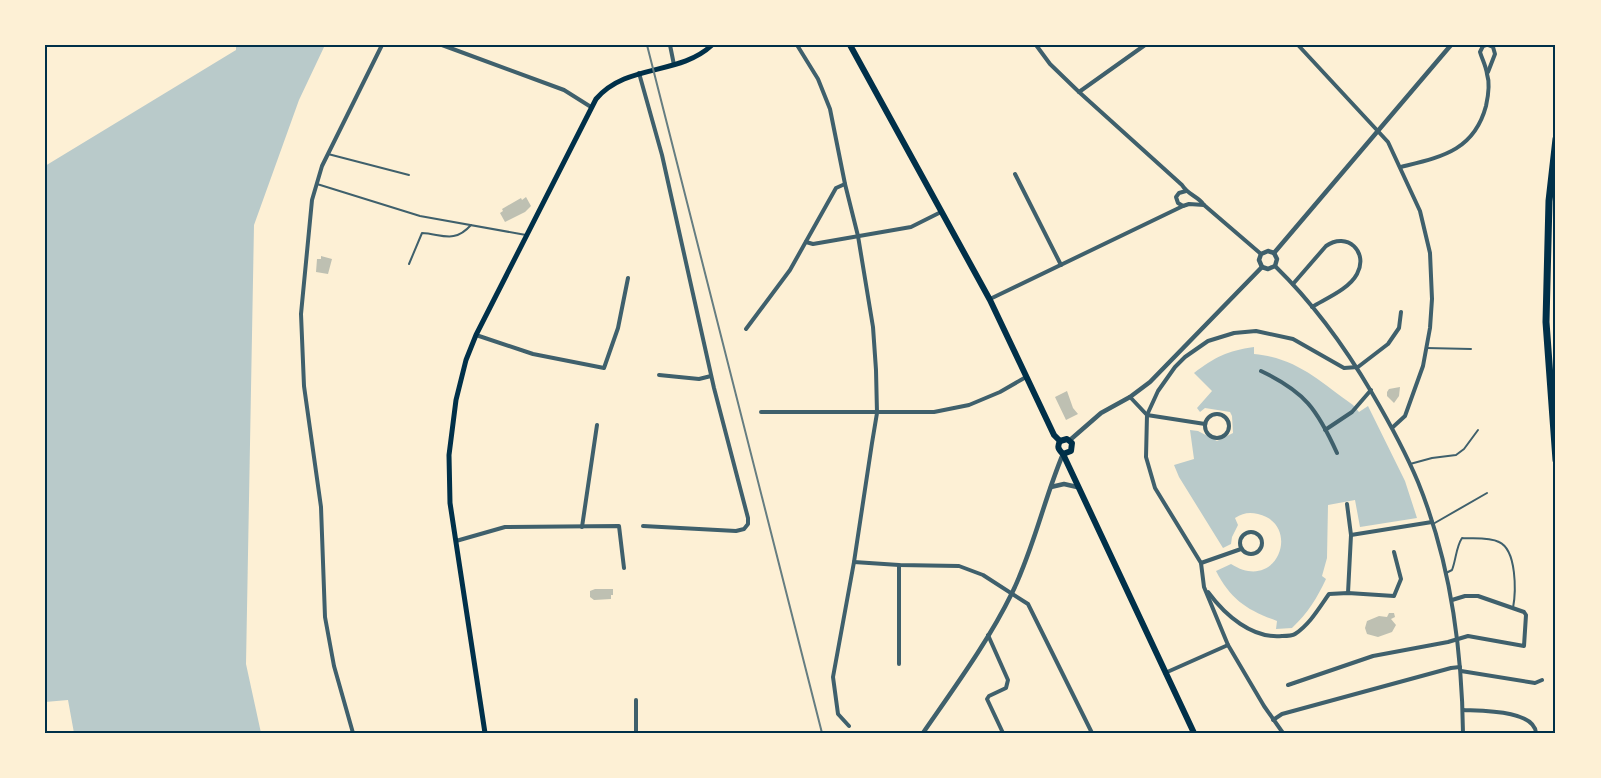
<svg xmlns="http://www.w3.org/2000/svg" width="1601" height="778" font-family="Manrope,sans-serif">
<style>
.green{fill:#b9caca}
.building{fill:#bec0b2}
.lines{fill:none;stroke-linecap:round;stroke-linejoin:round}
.service{stroke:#3f606c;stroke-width:2}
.minor{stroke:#3f606c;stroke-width:4}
.tertiary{stroke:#3f606c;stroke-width:4.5}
.secondary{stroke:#003049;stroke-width:5}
.primary{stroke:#003049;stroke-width:6}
.motorway{stroke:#003049;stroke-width:7}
.rail{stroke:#657d81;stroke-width:2}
.neatline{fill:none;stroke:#003049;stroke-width:2}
</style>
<rect width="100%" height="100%" fill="#fdf0d5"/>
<g class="green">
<path d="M236,45H325L299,100L254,225L246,664L261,733H74L68,700L45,702V166L236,50Z"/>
<path d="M1254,347V354C1297,358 1319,381 1353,405L1359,412L1368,406L1405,481L1417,518L1360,527L1355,500L1328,505L1327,558L1322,576L1326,579C1317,598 1308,613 1292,628L1276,629L1277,621C1247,610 1231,600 1216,571L1231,564C1278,594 1302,524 1258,514C1249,512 1243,513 1235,518L1238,525L1232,537L1231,544L1223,548L1179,477L1174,465L1194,459L1190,430L1198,431L1217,441L1233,433L1232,416L1230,412L1205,408L1200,412L1197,408L1212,391L1194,373C1215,357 1227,351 1254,347Z"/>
</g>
<g class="building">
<path d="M526,197L531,206L525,212L505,222L500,213L503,211L502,209L521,198L522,200Z"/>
<path d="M321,256L332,259L328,274L316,272L317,259H321Z"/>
<path d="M1400,387L1399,396L1394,403L1387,396V392L1389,389Z"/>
<path d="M1067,391L1073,408L1078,414L1066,420L1055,397Z"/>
<path d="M595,589H613V595H611V599L594,600L590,597V591Z"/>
<path d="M1389,613H1394L1395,617L1391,619L1396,625L1392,632L1378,637L1367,634L1365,628L1367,621L1379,616L1387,617Z"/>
</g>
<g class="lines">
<g class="service">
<path d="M328,154L409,175"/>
<path d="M317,184L420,216L526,235"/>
<path d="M409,264L422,233C442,234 454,244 471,225"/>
<path d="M1426,348L1471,349"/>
<path d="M1410,464L1432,458L1456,455L1464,449L1478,430"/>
<path d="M1433,524L1487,493"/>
<path d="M1446,573L1452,570C1456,560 1456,547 1462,538C1473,539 1489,537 1499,542C1517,550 1516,592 1513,608"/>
</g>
<g class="minor">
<path d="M442,45L564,90L591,107"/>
<path d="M670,45L674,65"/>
<path d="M797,45L818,79L830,109L845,184L858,236L873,327L876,370L877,413L872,443L854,562L833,677L838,714L849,726"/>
<path d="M1036,45L1050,64L1079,92L1182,185C1188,195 1198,196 1204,205L1261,254"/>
<path d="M1298,45L1388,142L1420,211L1430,253L1432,299L1430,328L1423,366L1405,416L1393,427"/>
<path d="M1488,72L1495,54L1493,47L1488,45"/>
<path d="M639,73L662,155L714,388L748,518V524L744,529L736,531L643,526"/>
<path d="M1079,92L1145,45"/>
<path d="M1401,167C1441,157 1474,151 1486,106C1488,97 1490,83 1487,74C1486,66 1482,59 1480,52L1483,46L1486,45"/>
<path d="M1015,174L1061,265"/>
<path d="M1183,206L1178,203L1176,197L1179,193L1186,191"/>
<path d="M806,242L813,244L911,227L941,212"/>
<path d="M1275,266C1313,303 1345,347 1372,393C1389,422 1405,451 1418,482C1450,561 1462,648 1463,733"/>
<path d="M1293,284L1326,246C1347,231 1369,252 1357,274C1349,289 1327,298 1312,307"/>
<path d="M990,299L1183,206L1189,204L1204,205"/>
<path d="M746,329L790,270L836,188L845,184"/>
<path d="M476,335L533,354L604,368L618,328L628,278"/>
<path d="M1261,371C1305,392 1317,409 1337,453"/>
<path d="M659,375L699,379L711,376"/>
<path d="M1130,397L1147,415L1205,424"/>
<path d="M761,412H934L969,405L1000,392L1026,377"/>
<circle cx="1217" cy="426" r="12"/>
<path d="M1325,430L1352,412L1371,390"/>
<path d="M1347,504L1351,535L1348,593"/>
<path d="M582,527L597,425"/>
<circle cx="1251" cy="543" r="11"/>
<path d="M1351,535L1432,522"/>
<path d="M456,541L505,527L619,526L624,568"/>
<path d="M854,562L899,565L959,566L983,575L1028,604L1092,733"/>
<path d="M1201,563L1241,549"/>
<path d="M899,565V664"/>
<path d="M1208,592C1225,615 1252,639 1282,636C1287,636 1292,636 1295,634C1310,624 1319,608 1329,594L1348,593L1394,596L1401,579L1394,552"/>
<path d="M988,635L1008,680L1006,688L989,696L987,699L1003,733"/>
<path d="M1461,671L1535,683L1542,680"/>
<path d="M1165,673L1228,645"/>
<path d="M1288,685L1373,656L1448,642L1468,636L1524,646L1526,615L1524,612L1478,596H1465L1452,600"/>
<path d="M636,700V733"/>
<path d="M1463,710C1482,711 1534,710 1536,733"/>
<path d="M1273,720L1282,714L1451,668L1460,667"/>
<path d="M353,733L334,666L325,617L321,507L304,386L301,314L312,200L322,166L382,45"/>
<path d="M1283,733L1264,706L1228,645L1204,587L1201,563L1155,488L1146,457L1147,415L1158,391L1175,367L1185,357L1208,341L1234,333L1256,331L1293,339L1344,368L1358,367L1388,344L1399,328L1401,312"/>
</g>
<g class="tertiary">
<path d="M1274,253L1451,45"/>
<path d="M1262,267L1268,269L1275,266L1277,259L1274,253"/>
<path d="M1262,267L1259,260L1261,254L1268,251L1274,253"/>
<path d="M1070,440L1101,413L1130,397L1150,382L1262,267"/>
<path d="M1051,487L1064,484L1077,487"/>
<path d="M923,733C954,688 988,642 1012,593C1034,548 1044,499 1063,454"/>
</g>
<path class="secondary" d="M485,733L450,503L449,455L456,400L466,360L476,335L596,99C627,63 679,76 712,45"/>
<g class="primary">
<path d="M850,45L990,300L1054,435L1060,441"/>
<path d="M1060,441C1057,447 1058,449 1063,454L1194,733"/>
<path d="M1060,441L1067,439L1072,443L1071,451L1063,454"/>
</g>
<path class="motorway" d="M1556,139L1549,201L1546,322L1556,460"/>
<path class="rail" d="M647,45L822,733"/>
</g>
<rect width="1601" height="778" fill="none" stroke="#fdf0d5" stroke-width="93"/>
<rect x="46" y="46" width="1508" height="686" class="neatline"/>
</svg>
